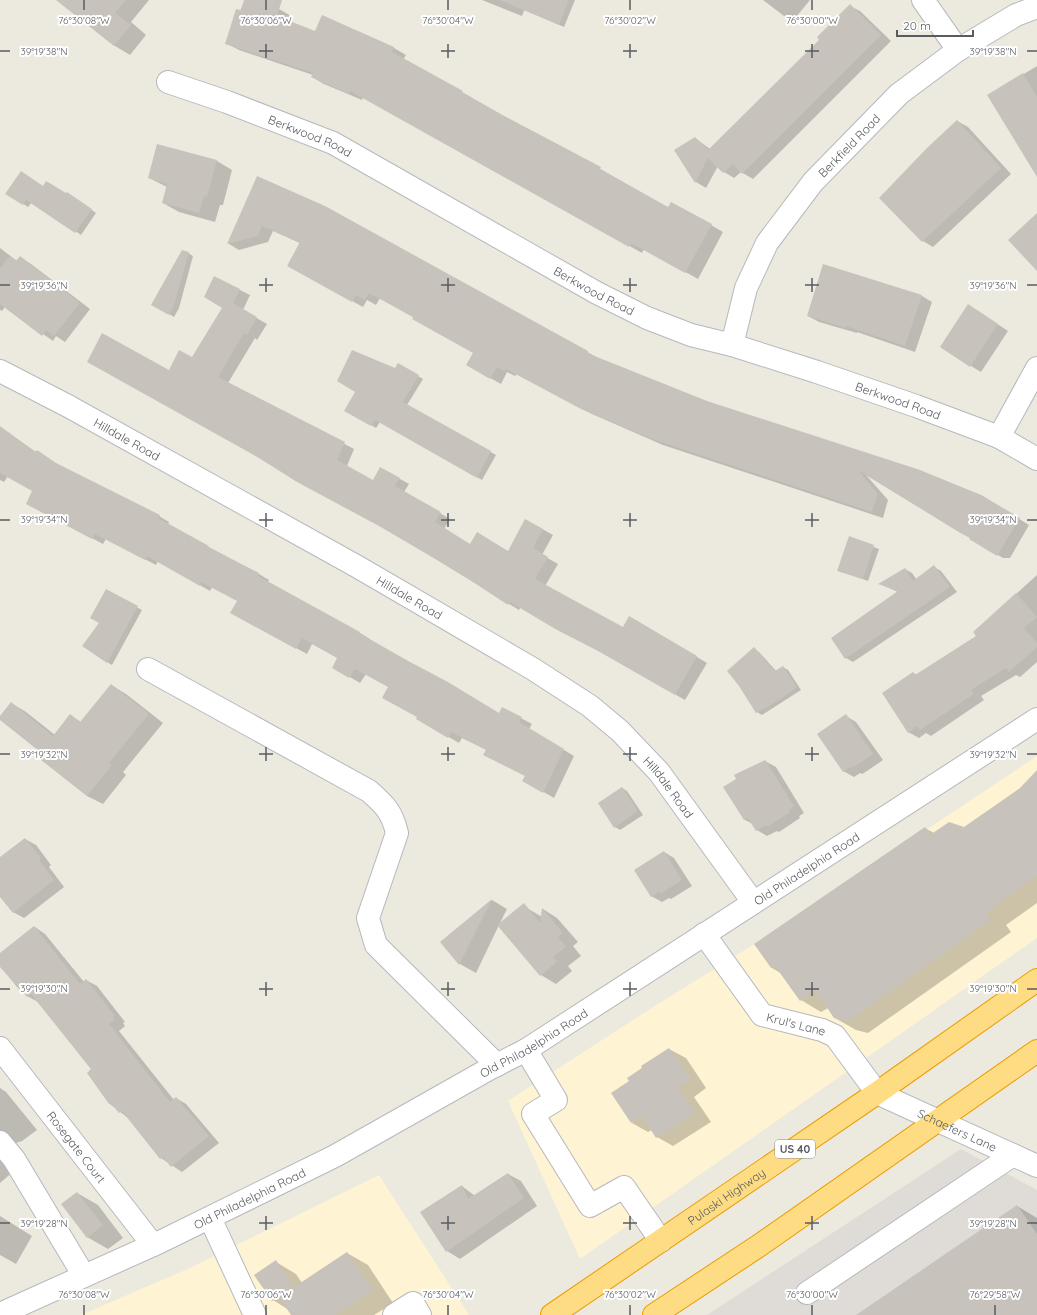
<svg xmlns="http://www.w3.org/2000/svg" width="1037" height="1315" font-family="Quicksand,sans-serif">
<style>
.commercial{fill:#fef3d2}
.industrial{fill:#dfdcd7}
.shadow{fill:#0003}
.building{fill:#c7c3bc}
.lines{fill:none;stroke-linecap:round;stroke-linejoin:round}
.minor-casing{stroke:#b5b8bd;stroke-width:24}
.highway-casing{stroke:#eb9c00;stroke-width:24}
.minor{stroke:#fff;stroke-width:22}
.highway{stroke:#fedc84;stroke-width:22}
.ticks{fill:none;stroke:#585c61;stroke-width:1.5}
.labels{text-anchor:middle;dominant-baseline:central;stroke-width:4;stroke-linejoin:round;paint-order:stroke}
.shield{fill:#fff;stroke:#8a8d90;stroke-width:1}
.shield-label{font-size:11px;font-weight:bold;fill:#585c61}
.street-label{font-size:12px;fill:#585c61;stroke:#fff}
.ticks-label{font-size:10px;text-anchor:middle;fill:#585c61;stroke:#fff;stroke-width:4;stroke-linejoin:round;paint-order:stroke}
</style>
<rect width="100%" height="100%" fill="#ece9df"/>
<g class="commercial">
<path d="M1037,756V938L580,1259L508,1101L650,1009L756,943Z"/>
<path d="M379,1175L469,1315H81L192,1267Z"/>
</g>
<path class="industrial" d="M961,1149L1037,1190V1315H707Z"/>
<g class="shadow">
<path d="M74,0H149L131,22L146,35L130,55L115,46L68,8Z"/>
<path d="M245,0H252L279,9L291,16L289,22L316,32L323,16L394,48L406,55L403,60L474,99L473,100L566,149L669,209L711,225L723,232L698,279L644,249L642,253L363,97L362,100L324,84L312,77L313,75L239,50L226,43Z"/>
<path d="M482,0H528L522,16Z"/>
<path d="M543,0H575L564,27L537,15Z"/>
<path d="M763,0H810L792,22Z"/>
<path d="M850,6L860,11L891,41L753,179L741,172L734,178L724,172L718,166L706,188L696,182L675,150L695,138L710,149L821,40Z"/>
<path d="M1037,66V157L989,95Z"/>
<path d="M957,121L968,127L1011,174L933,247L923,241Z"/>
<path d="M217,161L232,170L223,205H220L215,222L179,212L163,203L167,187L149,178Z"/>
<path d="M258,177L325,207L598,358L707,402L981,495L1029,525L1010,558H1003L866,475L888,500L883,518L663,445L592,414L517,374L515,376L507,372L501,384L467,365L475,353L380,298L376,305L367,300L363,307L288,266L300,243L273,231L268,242L239,250L229,244Z"/>
<path d="M44,187L72,196L96,213L81,235L32,202L28,207L7,193Z"/>
<path d="M0,248L17,261L20,258L31,264L90,309L65,342L56,336L53,341L5,307L2,311L0,310Z"/>
<path d="M188,253L193,256L179,308L174,317L152,304Z"/>
<path d="M214,277L250,295L243,310L267,324L257,340L255,338L228,383L354,449L347,466L373,481L380,468L409,484L404,492L450,519L444,529L470,545L509,552L526,520L553,535L542,555L558,564L545,586L624,628L630,617L707,663L685,700L521,607L519,610L388,530L262,459L169,371L192,359L223,307Z"/>
<path d="M922,296L932,302L915,352L857,332V333L819,322L808,316Z"/>
<path d="M978,311L1008,331L981,372L971,366Z"/>
<path d="M398,364L423,379L407,405L496,455L482,480L380,422L376,428L346,410L357,391L395,369Z"/>
<path d="M0,427L36,452L62,467L159,516L169,522L168,525L259,574L269,580L268,582L360,633L370,639L369,640L499,714L502,708L532,724L529,729L574,756L554,798L523,780L526,776L487,750L462,738L459,743L418,719L419,717L389,687L366,674L360,683L333,667L338,658L312,644L307,654L242,618L238,601L212,587L210,591L158,561L156,565L106,539L103,544L37,509L34,491L8,476L4,482L0,480Z"/>
<path d="M849,538L879,549L868,581L839,571Z"/>
<path d="M934,567L941,571L957,592L853,662L846,658L898,592L880,584L905,569L912,573L917,580Z"/>
<path d="M1037,575V662L1020,677L1016,675L981,696L984,700L931,736L926,733L919,738L908,732L913,673L917,675L978,636L974,632Z"/>
<path d="M106,590L142,610L112,665L107,662L100,623Z"/>
<path d="M754,649L759,652L777,672L783,667L788,670L801,690L762,715L757,712Z"/>
<path d="M111,685L126,694L163,723L123,772L126,775L103,804L87,796L42,759L46,755L0,717L11,703L26,712L55,735L70,715L81,722Z"/>
<path d="M846,716L856,722L883,760L867,771L862,774L860,773L854,777L843,771Z"/>
<path d="M765,761L776,767L804,813L799,816L800,818L779,832L777,831L767,836L757,830L753,824L745,820L725,788Z"/>
<path d="M1037,772V903L1006,925L1011,932L868,1033L856,1030L835,1018L828,1008L821,1012L801,1000L782,974L772,968L756,944L925,828L934,833L964,828L1020,789Z"/>
<path d="M622,788L627,791L643,815L620,830L615,827Z"/>
<path d="M25,839L36,845L51,865L49,867L64,887L24,918L13,912L0,896V859Z"/>
<path d="M664,852L674,858L692,886L671,899L669,898L662,902L651,896Z"/>
<path d="M492,900L507,909L499,925L527,908L542,917L543,909L557,918L578,942L573,946L581,956L568,966L572,971L556,984L541,975L499,925L476,973L460,964L442,942Z"/>
<path d="M35,927L45,934L84,982L86,980L97,986L125,1022L123,1023L125,1026L119,1031L174,1100L176,1098L186,1104L219,1143L182,1172L161,1158L128,1118L110,1104L92,1070L38,1002L27,996L17,987L2,968L0,955Z"/>
<path d="M669,1049L686,1058L706,1088L694,1097L711,1122L673,1146L657,1137L652,1130L648,1132L632,1123Z"/>
<path d="M0,1088L6,1092L37,1130L22,1141L13,1144L16,1169L0,1183Z"/>
<path d="M508,1174L521,1181L537,1206L460,1259L447,1251L422,1213L462,1186L475,1196Z"/>
<path d="M77,1193L98,1205L123,1238L108,1249L87,1237Z"/>
<path d="M1017,1206L1037,1218V1315H858Z"/>
<path d="M0,1216L32,1236L16,1264L0,1255Z"/>
<path d="M347,1253L368,1265L393,1303L374,1315H293L289,1310L273,1300L276,1262L296,1274L302,1283Z"/>
</g>
<g class="building">
<path d="M56,0H126L115,13L131,25L114,46Z"/>
<path d="M244,0H282L277,16L315,31L322,15L394,47L392,52L463,91L462,92L506,117L601,167L600,169L668,207L671,202L712,224L685,273L631,243L629,247L350,91L349,94L311,77L313,73L225,44L236,9L241,10Z"/>
<path d="M500,0H569L559,25Z"/>
<path d="M850,4L881,35L742,174L733,164L723,173L708,158L695,183L674,150L695,137L708,150L819,40L817,37Z"/>
<path d="M1023,73L1037,97V177L987,95Z"/>
<path d="M957,120L1001,168L922,242L879,198L927,148Z"/>
<path d="M157,144L217,160L207,197L204,196L199,213L162,203L167,184L148,178Z"/>
<path d="M21,171L43,186L46,181L66,193L67,192L92,209L75,233L26,200L23,205L5,194Z"/>
<path d="M257,176L325,206L588,351L587,353L707,401L920,470L981,495L1020,518L997,556L969,539L971,538L962,534L858,470L878,494L872,512L652,439L581,409L506,369L504,371L497,367L490,379L466,365L473,353L412,319L413,317L369,293L365,300L356,295L352,302L287,266L300,242L262,226L258,236L227,244Z"/>
<path d="M1037,213V271L1008,240Z"/>
<path d="M182,250L189,252L174,305L169,315L151,305Z"/>
<path d="M10,256L16,261L20,256L80,303L54,336L46,330L42,336L0,304V268Z"/>
<path d="M823,264L922,295L905,346L846,326V328L807,316Z"/>
<path d="M214,276L240,289L233,303L257,317L247,335L244,333L218,377L345,442L337,460L373,480L380,467L400,478L395,486L441,512L435,522L470,544L477,532L508,551L525,519L543,529L533,548L548,557L535,579L623,627L629,616L697,656L675,695L600,652L557,630L510,602L508,605L461,574L379,526L297,482L259,458L87,362L102,333L169,370L179,350L192,357L222,308L204,297Z"/>
<path d="M968,304L998,324L970,367L940,347Z"/>
<path d="M352,350L395,368L398,363L419,375L403,402L491,451L477,478L375,420L371,426L344,411L355,392L337,381Z"/>
<path d="M0,426L35,452L37,450L56,463L160,515L158,518L209,546L208,547L259,573L258,576L360,632L359,633L410,662L448,682L499,713L502,707L522,717L519,722L564,749L543,793L522,781L525,776L483,755L486,750L451,732L448,738L416,719L417,717L382,698L388,687L355,669L349,678L332,668L337,658L302,638L296,649L230,613L237,601L201,582L200,586L147,556L145,560L95,534L92,539L26,504L32,491L0,473Z"/>
<path d="M849,536L874,545L863,579L837,571Z"/>
<path d="M934,565L950,587L845,659L831,638L898,591L878,584L905,568L913,581Z"/>
<path d="M106,589L138,606L107,663L82,646L99,623L90,618Z"/>
<path d="M1016,593L1037,617L1024,628L1037,643V647L1009,672L1006,668L971,690L974,694L920,730L917,726L908,733L882,693L913,672L915,675L976,636L973,632Z"/>
<path d="M754,647L775,671L783,666L797,687L781,699L756,713L739,686L727,671Z"/>
<path d="M111,684L149,714L109,763L112,765L87,796L41,760L44,755L0,720V716L11,702L53,736L70,714L80,722Z"/>
<path d="M846,714L873,754L856,766L851,768L850,767L843,772L817,734Z"/>
<path d="M765,760L794,806L789,810L790,812L767,827L766,825L756,831L748,818L744,820L723,787L736,779L734,775Z"/>
<path d="M1037,770V876L986,913L991,920L847,1022L834,1018L815,990L800,1001L775,966L771,968L754,944L925,827L930,835L949,822L964,827L1020,788Z"/>
<path d="M622,787L638,811L614,828L598,803Z"/>
<path d="M25,838L41,858L39,860L54,880L13,913L0,897V857Z"/>
<path d="M664,851L682,880L660,894L659,892L651,897L634,870Z"/>
<path d="M492,899L459,965L440,942Z"/>
<path d="M524,903L540,923L542,908L563,933L558,937L566,947L553,957L557,962L540,976L497,925Z"/>
<path d="M34,926L80,984L86,979L115,1016L113,1017L115,1020L109,1024L170,1102L176,1097L209,1136L171,1167L163,1157L160,1159L122,1111L119,1113L111,1103L109,1104L87,1073L91,1069L31,994L27,997L0,967V953Z"/>
<path d="M669,1048L691,1079L678,1087L695,1113L656,1138L642,1116L631,1123L611,1093L629,1081L627,1078L642,1068L641,1066Z"/>
<path d="M508,1173L524,1198L446,1252L420,1212L462,1185L468,1199Z"/>
<path d="M77,1192L103,1225L87,1238L61,1204Z"/>
<path d="M1017,1205L1037,1234V1315H856Z"/>
<path d="M347,1252L373,1290L336,1315H291L279,1297Z"/>
<path d="M276,1260L293,1287L272,1301L254,1275Z"/>
</g>
<g class="lines">
<g class="minor-casing">
<g id="minor">
<path d="M923,0L958,50"/>
<path id="s1" d="M168,82L227,102L333,143L597,293L647,318L691,335L732,345L817,372L916,406L999,437L1037,459"/>
<path id="s2" d="M732,345L746,288L767,243L813,182L899,94L958,50L1016,15L1037,7"/>
<path id="s3" d="M0,371L68,406L358,567L533,669L590,706L620,731L659,772L753,902"/>
<path d="M999,437L1037,368"/>
<path d="M148,669L369,791C385,805 392,812 397,833L368,918L376,945L497,1065"/>
<path id="s4" d="M704,934L762,1015L822,1030L835,1036L877,1093L1037,1166"/>
<path id="s5" d="M0,1048L153,1245"/>
<path d="M526,1050L556,1100L533,1114L590,1206L624,1187L661,1241"/>
<path d="M0,1142L14,1159L84,1276"/>
<path d="M210,1218L255,1315"/>
<path d="M807,1293L1013,1155"/>
<path id="s6" d="M0,1314L162,1241L335,1156L489,1069L526,1050L1037,719"/>
<path d="M394,1315L413,1303L420,1315"/>
</g>
</g>
<g class="highway-casing">
<g id="highway">
<path id="s7" d="M552,1315L877,1093L1037,980"/>
<path d="M654,1315L760,1245L1037,1051"/>
</g>
</g>
<use href="#minor" class="minor"/>
<use href="#highway" class="highway"/>
</g>
<path class="ticks" d="M84,0V10M266,0V10M448,0V10M630,0V10M812,0V10M266,44V58M448,44V58M630,44V58M812,44V58M0,51H10M259,51H273M441,51H455M623,51H637M805,51H819M1027,51H1037M266,278V292M448,278V292M630,278V292M812,278V292M0,285H10M259,285H273M441,285H455M623,285H637M805,285H819M1027,285H1037M266,513V527M448,513V527M630,513V527M812,513V527M0,520H10M259,520H273M441,520H455M623,520H637M805,520H819M1027,520H1037M266,747V761M448,747V761M630,747V761M812,747V761M0,754H10M259,754H273M441,754H455M623,754H637M805,754H819M1027,754H1037M266,982V996M448,982V996M630,982V996M812,982V996M0,989H10M259,989H273M441,989H455M623,989H637M805,989H819M1027,989H1037M266,1216V1230M448,1216V1230M630,1216V1230M812,1216V1230M0,1223H10M259,1223H273M441,1223H455M623,1223H637M805,1223H819M1027,1223H1037M84,1305V1315M266,1305V1315M448,1305V1315M630,1305V1315M812,1305V1315M995,1305V1315"/>
<g class="labels">
<rect class="shield" x="775" y="1140" width="40" height="18" rx="3"/>
<g class="shield-label">
<text x="795" y="1149">US 40</text>
</g>
<g class="street-label">
<text stroke="none"><textPath href="#s1" startOffset="152">Berkwood Road</textPath></text>
<text stroke="none"><textPath href="#s2" startOffset="236">Berkfield Road</textPath></text>
<text stroke="none"><textPath href="#s1" startOffset="476">Berkwood Road</textPath></text>
<text stroke="none"><textPath href="#s1" startOffset="800">Berkwood Road</textPath></text>
<text stroke="none"><textPath href="#s3" startOffset="144">Hilldale Road</textPath></text>
<text stroke="none"><textPath href="#s3" startOffset="468">Hilldale Road</textPath></text>
<text stroke="none"><textPath href="#s3" startOffset="792">Hilldale Road</textPath></text>
<text stroke="none"><textPath href="#s6" startOffset="923">Old Philadelphia Road</textPath></text>
<text stroke="none"><textPath href="#s4" startOffset="135">Krul's Lane</textPath></text>
<text stroke="none"><textPath href="#s6" startOffset="599">Old Philadelphia Road</textPath></text>
<text stroke="none"><textPath href="#s4" startOffset="335">Schaefers Lane</textPath></text>
<text stroke="none"><textPath href="#s5" startOffset="125">Rosegate Court</textPath></text>
<text stroke="none"><textPath href="#s7" startOffset="211">Pulaski Highway</textPath></text>
<text stroke="none"><textPath href="#s6" startOffset="275">Old Philadelphia Road</textPath></text>
</g>
</g>
<g class="ticks-label">
<text x="84" y="24">76°30'08"W</text>
<text x="266" y="24">76°30'06"W</text>
<text x="448" y="24">76°30'04"W</text>
<text x="630" y="24">76°30'02"W</text>
<text x="812" y="24">76°30'00"W</text>
<text x="44" y="55">39°19'38"N</text>
<text x="993" y="55">39°19'38"N</text>
<text x="44" y="289">39°19'36"N</text>
<text x="993" y="289">39°19'36"N</text>
<text x="44" y="523">39°19'34"N</text>
<text x="993" y="523">39°19'34"N</text>
<text x="44" y="758">39°19'32"N</text>
<text x="993" y="758">39°19'32"N</text>
<text x="44" y="992">39°19'30"N</text>
<text x="993" y="992">39°19'30"N</text>
<text x="44" y="1227">39°19'28"N</text>
<text x="993" y="1227">39°19'28"N</text>
<text x="84" y="1298">76°30'08"W</text>
<text x="266" y="1298">76°30'06"W</text>
<text x="448" y="1298">76°30'04"W</text>
<text x="630" y="1298">76°30'02"W</text>
<text x="812" y="1298">76°30'00"W</text>
<text x="995" y="1298">76°29'58"W</text>
</g>
<path d="M897 30v6h76v-6" fill="none" stroke="#585c61" stroke-width="2"/>
<text x="903" y="30" font-size="12" fill="#585c61" stroke="#ffffff" stroke-width="3" paint-order="stroke">20 m</text>
</svg>
